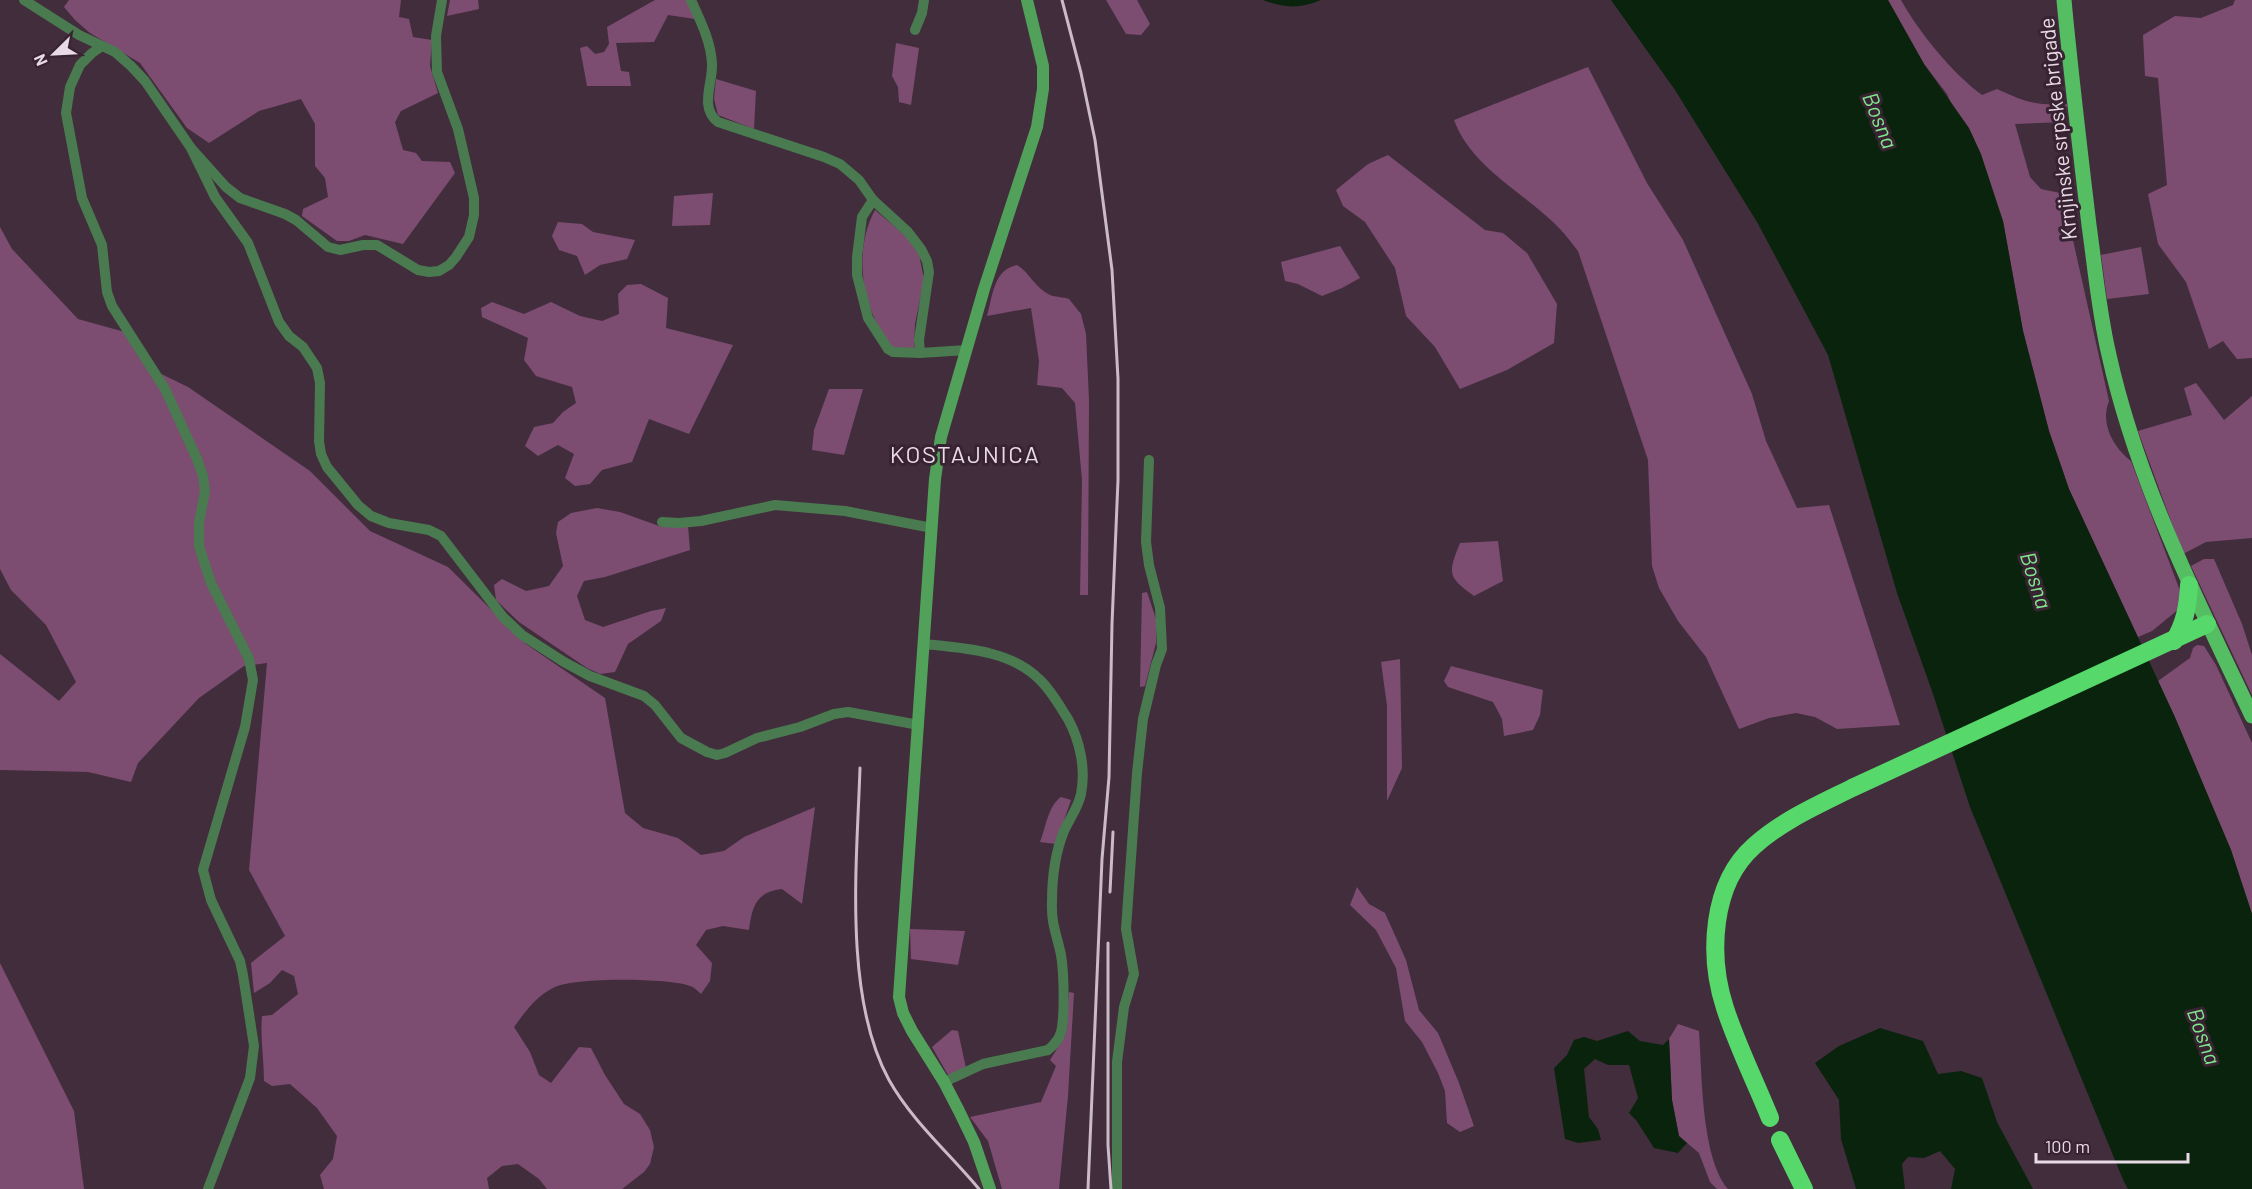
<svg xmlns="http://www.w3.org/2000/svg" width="2252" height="1189" font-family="Barlow,sans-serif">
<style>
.green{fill:#7c4d71}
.water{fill:#0a230d}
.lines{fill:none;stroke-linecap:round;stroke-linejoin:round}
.street{stroke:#4a7a4f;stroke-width:10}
.secondary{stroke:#51a15b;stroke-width:12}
.primary{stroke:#55be63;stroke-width:15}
.highway{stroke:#56d86a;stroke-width:18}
.rail{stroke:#cabbc6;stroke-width:3}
.labels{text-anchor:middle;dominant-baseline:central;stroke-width:6;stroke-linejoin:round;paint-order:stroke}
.street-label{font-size:21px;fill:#e9dbe5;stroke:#382332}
.water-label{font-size:22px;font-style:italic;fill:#7fe78b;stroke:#382332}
.quarter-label{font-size:24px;letter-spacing:1.5px;fill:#e9dbe5;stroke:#382332}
</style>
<rect width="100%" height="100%" fill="#422d3d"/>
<g class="green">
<path d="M69,0H401L399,17L409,19L413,37L432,40L430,66L438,93L401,111L395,122L403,150L416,153L422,161L450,162L455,173L403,244L365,235L349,241H337L302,216L303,209L328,197L325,178L315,166V124L301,99L259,111L209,143L187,128L140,63L90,33L75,20L64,7Z"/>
<path d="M450,0H478L479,9L447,16Z"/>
<path d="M655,0H688L695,19L668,15L654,42L616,43L621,71L629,72L631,86H587L580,48L587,46L595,54L604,52L609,44L607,27Z"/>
<path d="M1106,0H1137L1150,24L1141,35L1126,34Z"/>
<path d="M1888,0H1901C1918,31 1953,74 1982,95L1997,89C2025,102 2037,106 2067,104L2065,122L2015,124L2030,177L2041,189L2065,194L2068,218L2109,401C2100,423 2113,447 2131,461L2185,604L2152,631L2138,637L2069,489L2049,431L2023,331L2003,221L1947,94L1924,64Z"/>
<path d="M2235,0H2252V358L2237,359L2223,341L2209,349L2186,282L2158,244L2148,194L2167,185L2158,78L2145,76L2143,35L2175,16L2201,18L2233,5Z"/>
<path d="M896,43L919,48L911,105L899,102L898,87L892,76Z"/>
<path d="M1588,67L1647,183L1683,240L1752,394L1766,441L1797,508L1829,505L1900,725L1837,729L1815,717L1796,713L1769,718L1739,729L1706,657L1678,621L1659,588L1652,566L1648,460L1578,251C1572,244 1567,236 1560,229C1526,193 1472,169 1454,120Z"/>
<path d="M716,79L756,91L754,129L718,115L714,99Z"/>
<path d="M1388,155L1485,230L1503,233L1527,253L1557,304L1554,343L1507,370L1460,389L1435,347L1406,316L1395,268L1365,222L1343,206L1336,190L1368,164Z"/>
<path d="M713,193L710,225L672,226L674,196Z"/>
<path d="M875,210L907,237L919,254L924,280L915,324L914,350C909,350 901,351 896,349C889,346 885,337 881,331C860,296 855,247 875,210Z"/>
<path d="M558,222L582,224L593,232L635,240L627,259L600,265L585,275L577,256L559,250L552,236Z"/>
<path d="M0,227L12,249L78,319L132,334L147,367L188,387L310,471L370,531L448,567L526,644L605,698L625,813L643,828L678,838L701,855L724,851L744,837L815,807L802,904L782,889C756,892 752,906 749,930L723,926L706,930L696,945L712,963L710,981L701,994C698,991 694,987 690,986C668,978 573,977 553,988C536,996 525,1012 514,1027L530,1052L539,1075L551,1083L579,1047L591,1048L605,1075L624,1104L640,1114L650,1130L654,1147L650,1164L644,1172L622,1189H547L539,1179L518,1164L502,1166L487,1178L489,1189H324L320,1175L333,1159L337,1136L317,1108L290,1084L272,1086L264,1081C264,1059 260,1038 262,1016L272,1015L298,994L294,976L282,970L270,983L254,993L251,963L285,936L249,870L267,663L244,666L199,698L138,763L131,782L88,772L0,770V654L59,701L76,682L46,625L11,590L0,569Z"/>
<path d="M1340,246L1360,278L1342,288L1322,296L1298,284L1285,281L1281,262Z"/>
<path d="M2141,247L2149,294L2107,299L2101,255Z"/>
<path d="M1017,265C1030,273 1035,288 1050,295C1055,297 1063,297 1069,299L1081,314L1086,334L1089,400L1088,595H1080L1082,480L1075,403L1062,388L1037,385L1039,361L1031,308L987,316C993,296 993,270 1017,265Z"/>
<path d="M641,284L668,298L666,328L733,345L689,434L649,419L632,462L602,470L590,484L575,486L565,478L574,454L558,445L538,456L525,446L534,427L553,423L563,412L576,403L572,387L536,376L524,360L528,338L482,317L481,308L492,302L524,314L551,302L580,316L602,321L619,314L618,294L627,285Z"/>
<path d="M2196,383L2224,420L2252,396V538L2206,542L2183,554L2138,431L2192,415L2184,388Z"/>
<path d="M829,389H863L844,455L812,450L814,430Z"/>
<path d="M597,508L620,512L662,527L688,526L690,550L605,577L584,581L577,596L585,620L603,627L651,611L666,608L661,621L628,644L615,672L600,674L587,668L519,622L496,600L494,585L502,579L526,591L549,586L563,566L556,533L558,522L571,513Z"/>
<path d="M1498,541L1503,581L1474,596C1447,577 1448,573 1460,543Z"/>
<path d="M2204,559H2214L2242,624L2252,655V695L2191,566Z"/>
<path d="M1147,592L1156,619V643L1145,686L1140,687L1142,593Z"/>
<path d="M2197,645L2204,646L2216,665L2252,743V914L2231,850L2158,681L2190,658L2193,648Z"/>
<path d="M1400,659L1402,768L1387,801V706L1381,662Z"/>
<path d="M1451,666L1543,690L1540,715L1533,730L1504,736L1502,719L1493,702L1448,687L1444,681Z"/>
<path d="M1061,797L1071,800L1056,844L1040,842C1046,827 1048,806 1061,797Z"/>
<path d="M1357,887L1369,904L1385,913L1406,960L1419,1010L1438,1033L1459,1083L1474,1126L1460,1132L1447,1123L1445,1091L1438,1073L1422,1042L1405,1021L1396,968L1376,930L1350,905Z"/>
<path d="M910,929L965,931L958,965L911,959Z"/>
<path d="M0,963L74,1111L84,1189H0Z"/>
<path d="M1069,992L1074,993L1068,1096L1059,1189H1002L988,1141L970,1117L1041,1102L1056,1066L1050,1060L1065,1036Z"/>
<path d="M1678,1024L1699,1031C1702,1072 1701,1158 1728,1189H1717L1710,1182L1699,1153L1679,1136L1672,1100L1669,1039Z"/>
<path d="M952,1030L958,1031L966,1068L948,1075L932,1047Z"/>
</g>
<g class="water">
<path d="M1263,0H1321C1301,9 1282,8 1263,0Z"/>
<path d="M1611,0H1888L1924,64L1969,128L1981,154L2003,221L2023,331L2049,431L2069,489L2175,717L2231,850L2252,914V1189H2128L2124,1182L1970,807L1932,691L1897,593L1828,355L1757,222L1675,90Z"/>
<path d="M1880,1028L1923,1041L1938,1074L1961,1071L1982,1078L1997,1122L2033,1189H1951L1955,1169L1940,1151L1924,1158L1908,1157L1902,1164L1905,1189H1856L1841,1139L1839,1100L1815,1063L1839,1046Z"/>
<path d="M1628,1031L1640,1041L1663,1045L1669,1039L1672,1100L1679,1136L1687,1143L1678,1153L1654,1148L1636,1120L1629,1113L1638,1098L1629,1065H1608L1595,1059L1584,1069L1589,1117L1598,1129L1601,1140L1578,1143L1565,1139L1554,1068L1567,1055L1574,1040L1584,1037L1597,1041Z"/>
</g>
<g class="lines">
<g class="street">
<path d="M24,0L79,35L115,52L131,66L145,81L191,148L226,187L240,198L285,214L296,220L328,247L340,250L363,245H377L418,270L429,272L439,271L449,265L456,257L469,237L474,215V198L458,129L437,72L436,36L442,0"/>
<path d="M691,0C700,20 711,41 712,64C713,83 699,108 718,122L824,157L840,164L859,180L873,200L908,232L921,249L927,261L929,272L919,340L920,353"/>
<path d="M915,30L922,13L924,0"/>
<path d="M102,46L92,53L80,65L70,87L66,113L82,198L102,245L107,292L112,306L165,389L197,459L203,476L205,491L199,523V546L211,583L249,659L253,680L245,727L203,870L211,900L240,961L243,975L254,1046L250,1078L208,1189"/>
<path d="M191,148L215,197L248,243L279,322L289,336L303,347L317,368L320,383L319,441L321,454L327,467L358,505L371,516L389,523L429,530L441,536L503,617L522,635L564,662L590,676L644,696L655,705L681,738L707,752L717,755L725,753L757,738L800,727L834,714L848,712L919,725"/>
<path d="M873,200L862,217L857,257V275L868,318L888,349L893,352L920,353L967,350"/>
<path d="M662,522L679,523L701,521L775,505L845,511L932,528"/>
<path d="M924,644C962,648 1010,650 1039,679C1051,690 1059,705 1068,719C1080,741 1086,769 1081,794C1078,808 1070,818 1064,831C1055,853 1052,879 1052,902C1051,924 1057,935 1061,955C1064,972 1065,1016 1061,1032C1059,1040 1054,1045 1048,1050L983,1064L944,1082"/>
<path d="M1117,1189V1062L1124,1007L1134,974L1126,929L1137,773L1143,719L1156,665L1162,649L1160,608L1149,565L1146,542L1149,460"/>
</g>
<path class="secondary" d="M990,1189L974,1142L959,1111L944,1082L912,1031L903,1013L899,997L935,479L941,437L984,289L1037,127L1043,89V66L1027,0"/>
<path class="primary" d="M2064,0C2071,75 2080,150 2089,225C2095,268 2099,313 2109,355C2137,482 2197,600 2252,716"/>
<g class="highway">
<path d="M2174,641C2185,623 2188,606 2189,585"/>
<path d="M1770,1118C1755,1081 1737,1045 1725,1008C1708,956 1711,884 1754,846C1783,820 1818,805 1852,788L2207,624"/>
<path d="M1780,1140L1804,1189"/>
</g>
<g class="rail">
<path d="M1062,0L1081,73L1095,140L1112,270L1118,379V480L1112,624L1109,777L1102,859L1088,1189"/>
<path d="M860,768C857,861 843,996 889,1080C912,1121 949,1153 979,1189"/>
<path d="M1110,892L1113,832"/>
<path d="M1108,943V1145L1111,1189"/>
</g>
</g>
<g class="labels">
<g class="street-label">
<text transform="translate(2057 129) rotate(-96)">Krnjinske srpske brigade</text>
</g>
<g class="water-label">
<text transform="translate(1881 120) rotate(68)">Bosna</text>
<text transform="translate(2037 580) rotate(72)">Bosna</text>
<text transform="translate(2205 1036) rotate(70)">Bosna</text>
</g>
<g class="quarter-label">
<text x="965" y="453">KOSTAJNICA</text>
</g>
</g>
<g transform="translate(54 54) rotate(246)" stroke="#382332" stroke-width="4.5" paint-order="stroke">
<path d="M0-4.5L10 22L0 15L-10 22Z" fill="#e9dbe5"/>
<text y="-9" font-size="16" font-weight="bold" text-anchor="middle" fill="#e9dbe5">N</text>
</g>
<path d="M2036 1153v9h152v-9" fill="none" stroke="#e9dbe5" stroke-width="3"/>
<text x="2045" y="1153" font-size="18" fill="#e9dbe5" stroke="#382332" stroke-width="4.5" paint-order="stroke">100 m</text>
</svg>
